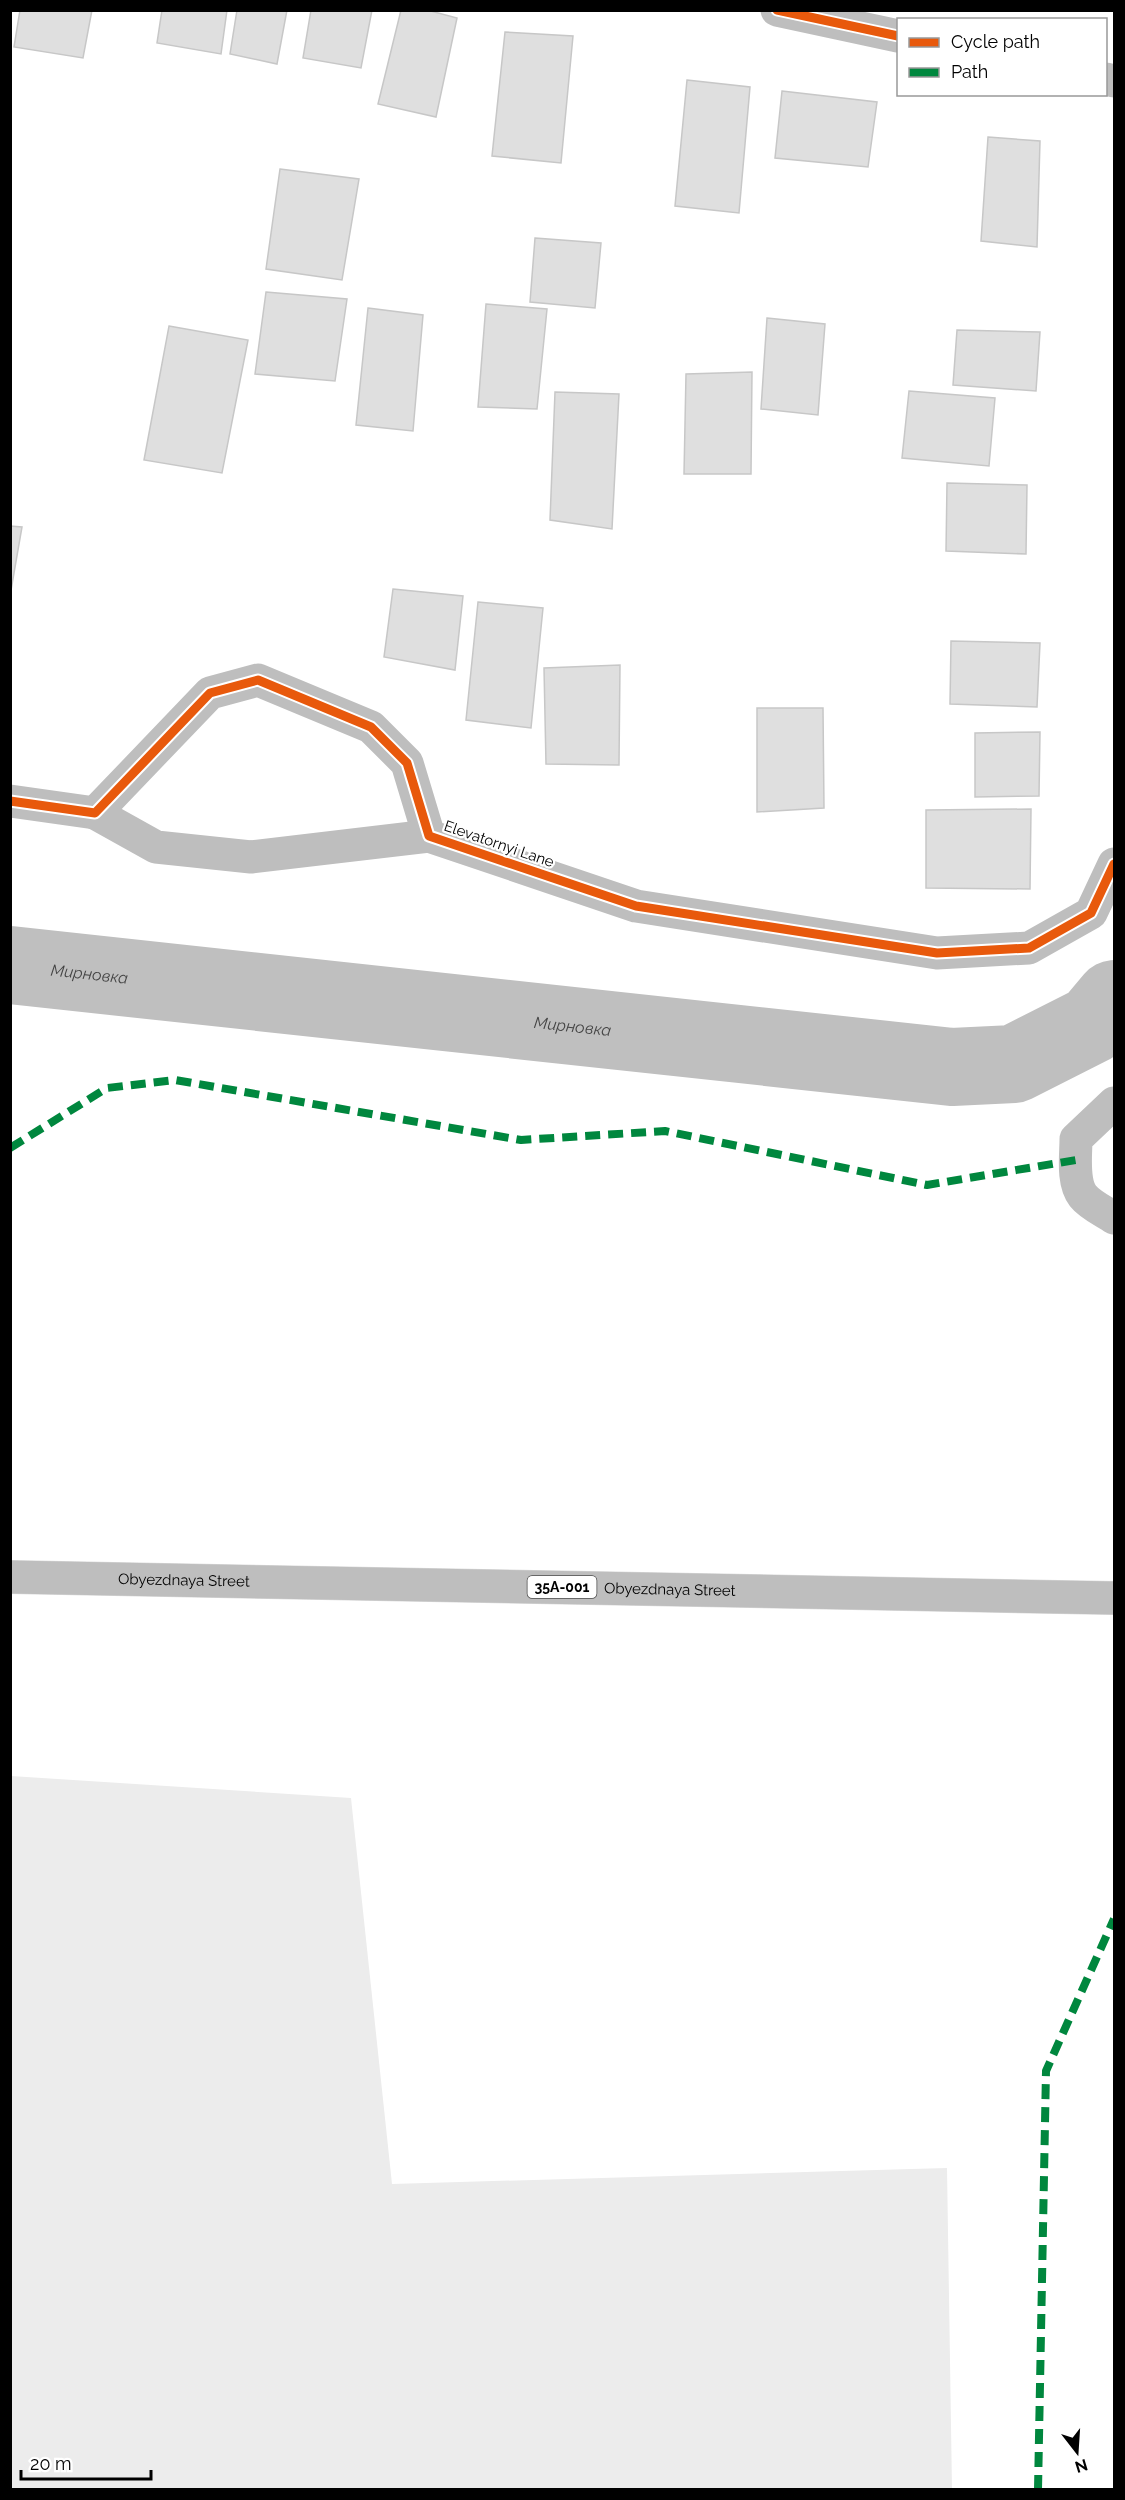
<svg xmlns="http://www.w3.org/2000/svg" width="1125" height="2500" font-family="Raleway,sans-serif">
<style>
.green{fill:#ececec}
.lines{fill:none;stroke-linecap:round;stroke-linejoin:round}
.river{stroke:#bfbfbf;stroke-width:78}
.building{fill:#dfdfdf;stroke:#c7c7c7;stroke-width:1.5}
.highway-casing{stroke:#dbdbdb;stroke-width:34}
.minor{stroke:#bebebe;stroke-width:33}
.highway{stroke:#bebebe;stroke-width:33}
.quiet{stroke:#00873e;stroke-width:8;stroke-dasharray:15 8;stroke-linecap:butt}
.cycleway-casing{stroke:#fff;stroke-width:13}
.cycleway{stroke:#e8590c;stroke-width:9}
.labels{text-anchor:middle;dominant-baseline:central;stroke-width:4.5;stroke-linejoin:round;paint-order:stroke}
.shield{fill:#fff;stroke:#4c4c4c;stroke-width:1.5}
.shield-label{font-size:14px;font-weight:bold;fill:#000}
.street-label{font-size:15px;fill:#000;stroke:#fff}
.water-label{font-size:16px;font-style:italic;fill:#444;stroke:#fff}
</style>
<rect width="100%" height="100%" fill="#fff"/>
<path class="green" d="M11,1776L351,1798L392,2184L947,2168L952,2489H11Z"/>
<g class="lines">
<path class="river" id="s1" d="M10,965L952,1067L1014,1064L1093,1024L1114,999"/>
</g>
<g class="building">
<path d="M20,10H92L83,58L14,47Z"/>
<path d="M162,10H227L221,54L157,43Z"/>
<path d="M237,10H287L277,64L230,54Z"/>
<path d="M311,10H372L361,68L303,58Z"/>
<path d="M401,10H427L457,18L436,117L378,104Z"/>
<path d="M505,32L573,36L561,163L492,156Z"/>
<path d="M687,80L750,87L739,213L675,206Z"/>
<path d="M782,91L877,102L868,167L775,158Z"/>
<path d="M988,137L1040,141L1037,247L981,241Z"/>
<path d="M280,169L359,179L342,280L266,269Z"/>
<path d="M535,238L601,243L595,308L530,302Z"/>
<path d="M266,292L347,299L335,381L255,374Z"/>
<path d="M486,304L547,309L537,409L478,407Z"/>
<path d="M368,308L423,315L413,431L356,425Z"/>
<path d="M767,318L825,324L818,415L761,409Z"/>
<path d="M169,326L248,340L222,473L144,460Z"/>
<path d="M957,330L1040,332L1036,391L953,385Z"/>
<path d="M752,372L751,474H684L686,374Z"/>
<path d="M909,391L995,398L989,466L902,458Z"/>
<path d="M555,392L619,394L612,529L550,520Z"/>
<path d="M947,483L1027,485L1026,554L946,551Z"/>
<path d="M10,526L22,527L10,596Z"/>
<path d="M393,589L463,596L455,670L384,657Z"/>
<path d="M478,602L543,608L531,728L466,720Z"/>
<path d="M951,641L1040,643L1037,707L950,704Z"/>
<path d="M620,665L619,765L546,764L544,668Z"/>
<path d="M757,708H823L824,808L757,812Z"/>
<path d="M1040,732L1039,796L975,797V733Z"/>
<path d="M1031,809L1030,889L926,888V810Z"/>
</g>
<g class="lines">
<g class="highway-casing">
<g id="highway">
<path id="s2" d="M10,1577L1114,1598"/>
</g>
</g>
<g class="minor">
<path d="M777,10L898,36"/>
<path d="M1106,79L1114,81"/>
<path d="M10,801L95,813L210,693L258,680L371,727L407,763L429,836L636,906L937,953L1029,948L1091,913L1114,864"/>
<path d="M95,813L156,847L251,857L429,836"/>
<path d="M1114,1103L1076,1139C1076,1155 1072,1182 1083,1196C1090,1205 1105,1212 1114,1218"/>
</g>
<use href="#highway" class="highway"/>
<g class="quiet">
<path d="M10,1148L107,1088L175,1080L521,1140L665,1131L927,1185L1076,1160"/>
<path d="M1038,2490L1046,2071L1114,1919"/>
</g>
<g class="cycleway-casing">
<g id="cycleway">
<path d="M777,10L898,36"/>
<path d="M10,801L95,813L210,693L258,680L371,727L407,763L429,836L636,906L937,953L1029,948L1091,913L1114,864"/>
</g>
</g>
<use href="#cycleway" class="cycleway"/>
</g>
<g class="labels">
<rect class="shield" x="527.5" y="1576" width="69" height="22" rx="4.5"/>
<g class="shield-label">
<text x="562" y="1587">35А-001</text>
</g>
<g class="street-label">
<text transform="translate(499 844) rotate(19)">Elevatornyi Lane</text>
<text stroke="none"><textPath href="#s2" startOffset="174">Obyezdnaya Street</textPath></text>
<text stroke="none"><textPath href="#s2" startOffset="660">Obyezdnaya Street</textPath></text>
</g>
<g class="water-label">
<text stroke="none"><textPath href="#s1" startOffset="80">Мирновка</textPath></text>
<text stroke="none"><textPath href="#s1" startOffset="566">Мирновка</textPath></text>
</g>
</g>
<rect width="1125" height="2500" fill="none" stroke="#000000" stroke-width="24"/>
<rect x="897" y="18" width="210" height="78" fill="#ffffff" stroke="#999999" stroke-width="1.5"/>
<rect x="909" y="38" width="30" height="9" fill="#e8590c" stroke="#999999" stroke-width="1.5"/>
<text x="951" y="48" font-size="18" fill="#000000">Cycle path</text>
<rect x="909" y="68" width="30" height="9" fill="#00873e" stroke="#999999" stroke-width="1.5"/>
<text x="951" y="78" font-size="18" fill="#000000">Path</text>
<g transform="translate(1077 2452) rotate(163)" stroke="#ffffff" stroke-width="4.5" paint-order="stroke">
<path d="M0-4.5L10 22L0 15L-10 22Z" fill="#000000"/>
<text y="-9" font-size="16" font-weight="bold" text-anchor="middle" fill="#000000">N</text>
</g>
<path d="M21 2470v9h130v-9" fill="none" stroke="#000000" stroke-width="3"/>
<text x="30" y="2470" font-size="18" fill="#000000" stroke="#ffffff" stroke-width="4.5" paint-order="stroke">20 m</text>
</svg>
